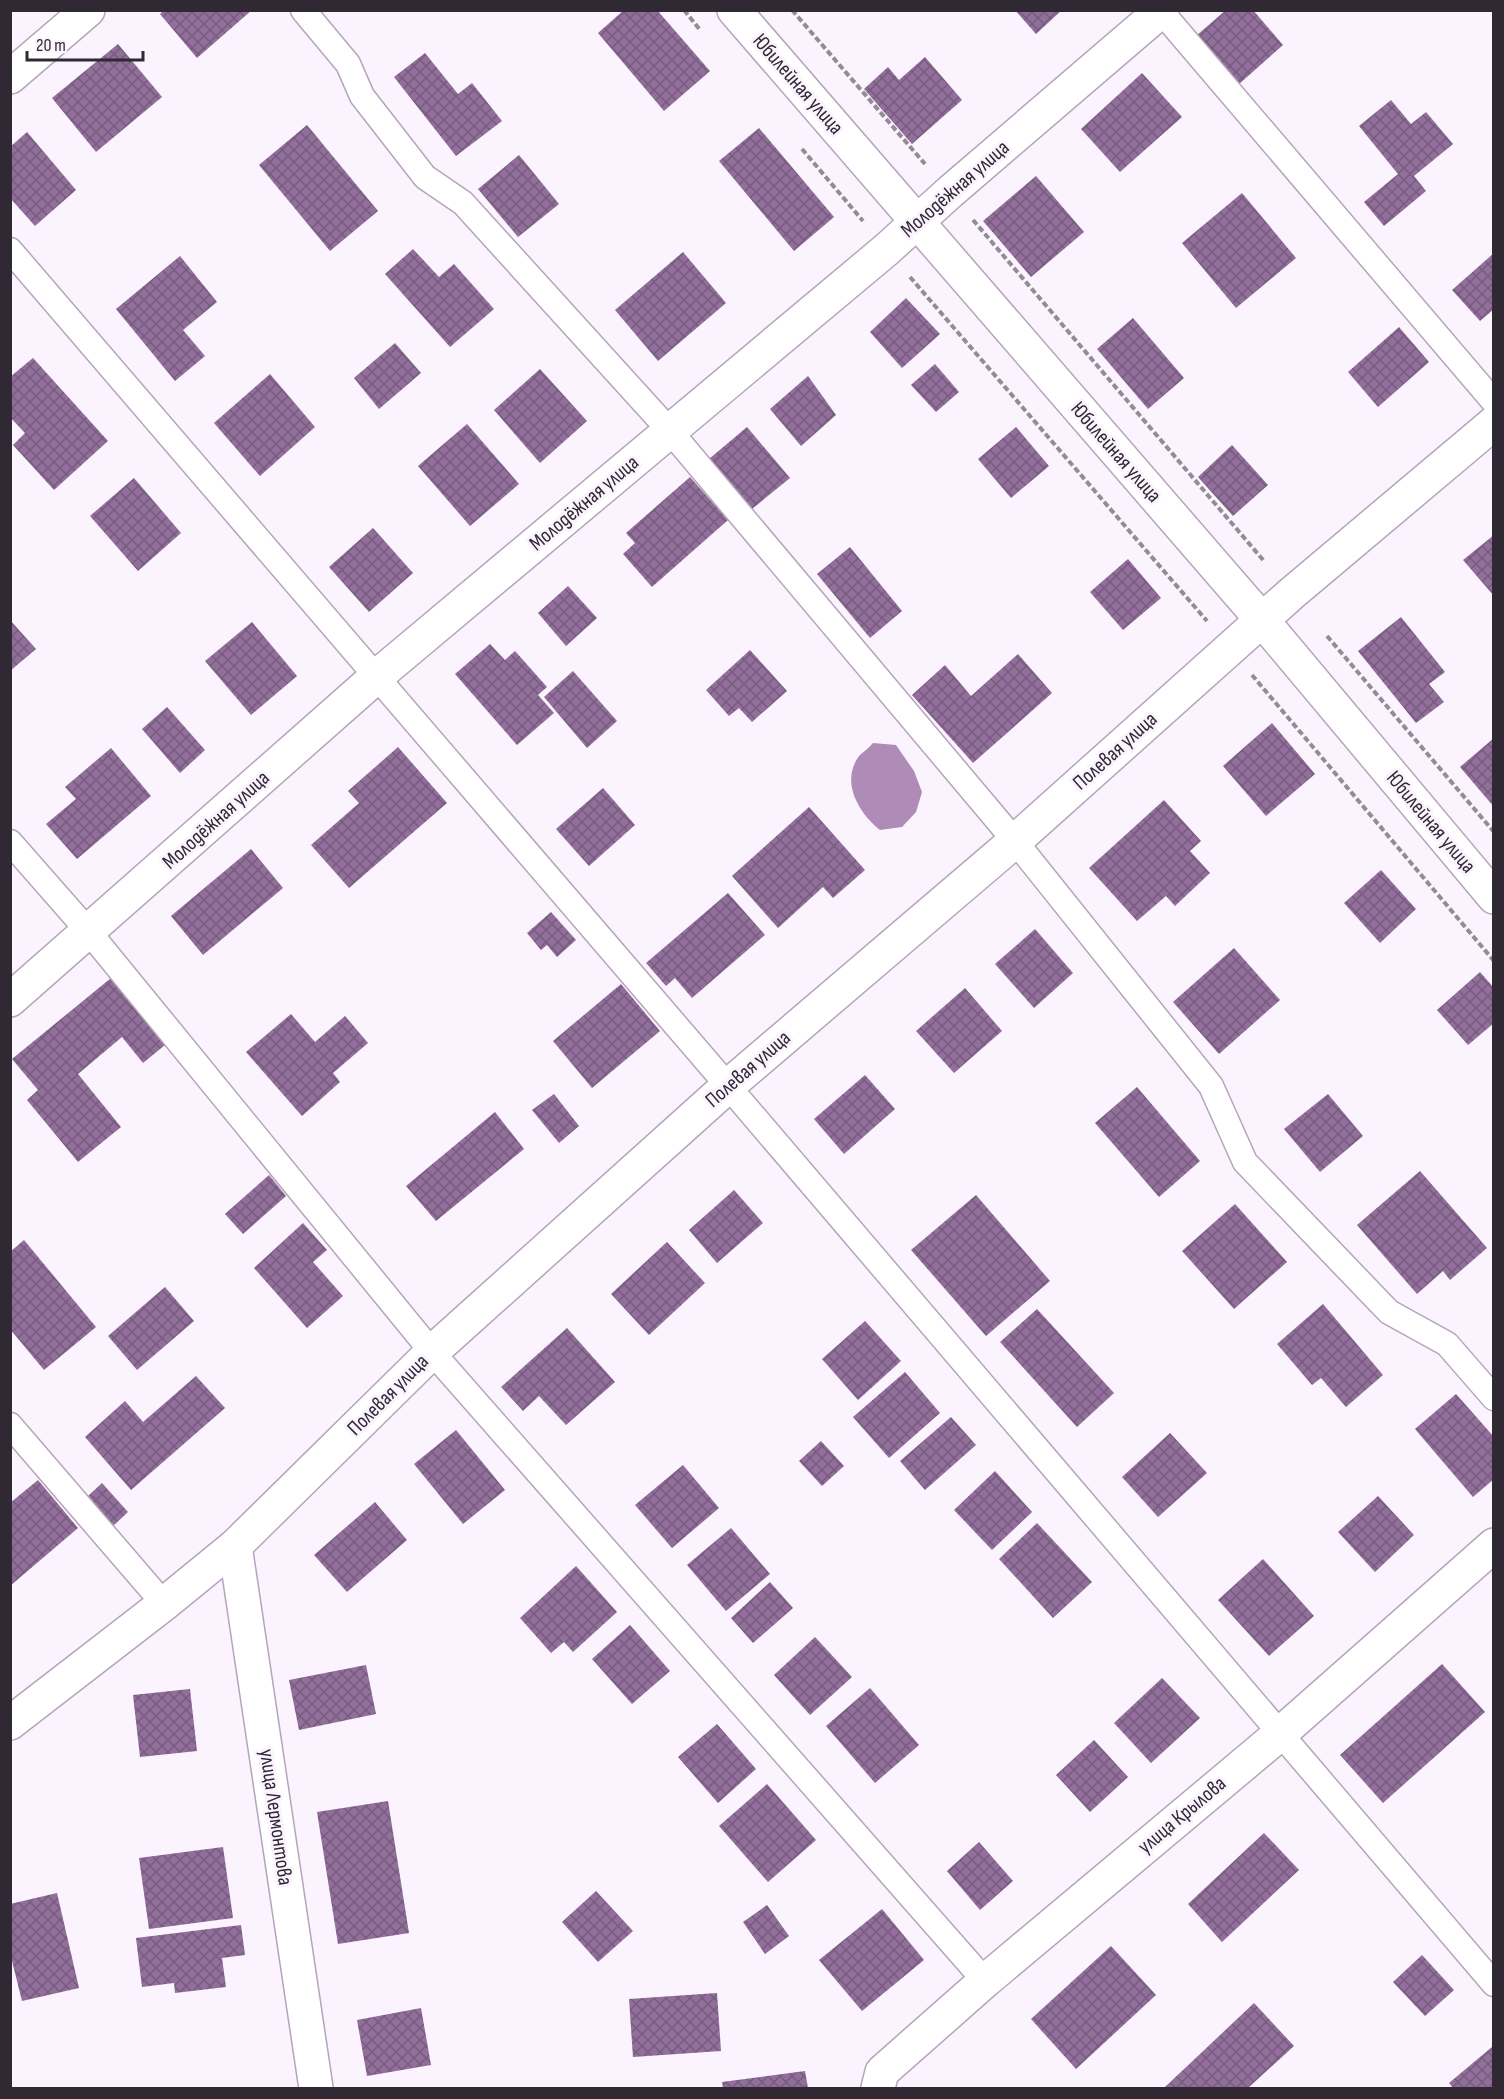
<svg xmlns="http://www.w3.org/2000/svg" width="1504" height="2099" font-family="'Sofia Sans Condensed',sans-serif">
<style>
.water{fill:#af8bb8}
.building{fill:url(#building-cross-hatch)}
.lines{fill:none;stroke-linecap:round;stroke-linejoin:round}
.lane-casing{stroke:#b7a4bc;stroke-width:27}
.street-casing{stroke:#b7a4bc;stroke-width:36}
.secondary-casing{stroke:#b7a4bc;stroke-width:36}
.path{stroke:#938b95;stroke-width:4;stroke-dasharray:6 3;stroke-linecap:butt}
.lane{stroke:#fff;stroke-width:24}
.street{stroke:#fff;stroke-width:33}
.secondary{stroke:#fff;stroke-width:33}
.labels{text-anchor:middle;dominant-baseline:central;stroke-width:6;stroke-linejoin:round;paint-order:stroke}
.street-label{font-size:21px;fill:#302832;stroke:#fbf3fd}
</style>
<defs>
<pattern id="building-cross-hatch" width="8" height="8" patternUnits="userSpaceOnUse" patternTransform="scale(1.5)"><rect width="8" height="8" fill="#916f9a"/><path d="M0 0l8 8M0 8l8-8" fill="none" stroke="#775b7e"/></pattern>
</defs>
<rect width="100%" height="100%" fill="#fbf3fd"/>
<path class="water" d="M873,743L896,745L914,771L922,792L916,812L902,827L880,830C859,813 840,782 859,756C863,752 869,748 873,743Z"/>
<g class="building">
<path d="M164,10H252L197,58L160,14Z"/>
<path d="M624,10H657L710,71L664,111L598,33Z"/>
<path d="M1015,10H1062L1036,34Z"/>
<path d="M1226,10H1253L1283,45L1238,85L1196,36Z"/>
<path d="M118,44L162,97L96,152L52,98Z"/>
<path d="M425,53L458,94L472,83L502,121L456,156L394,77Z"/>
<path d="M925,57L962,100L912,144L864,89L888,67L899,80Z"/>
<path d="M1142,73L1182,117L1120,172L1081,129Z"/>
<path d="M1391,100L1411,124L1426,112L1453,144L1414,176L1426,191L1384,226L1364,202L1398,174L1359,126Z"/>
<path d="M307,125L378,211L330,251L259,165Z"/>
<path d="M759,128L834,217L794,251L719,161Z"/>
<path d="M27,132L76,190L35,226L10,198V147Z"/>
<path d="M519,155L559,204L518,237L478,189Z"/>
<path d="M1036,176L1084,232L1031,277L983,221Z"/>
<path d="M1242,193L1296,258L1236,308L1182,243Z"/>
<path d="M413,249L439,277L454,264L494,309L450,347L385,274Z"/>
<path d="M683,252L726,303L658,361L615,310Z"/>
<path d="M1494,253V309L1480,321L1452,290Z"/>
<path d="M180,256L217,302L183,330L205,356L175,381L116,309Z"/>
<path d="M906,298L940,334L902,368L870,332Z"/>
<path d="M1133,318L1184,378L1148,409L1097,349Z"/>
<path d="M1399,327L1429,362L1378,407L1348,372Z"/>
<path d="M395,343L421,373L379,409L354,378Z"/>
<path d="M33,358L108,441L54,490L13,445L25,433L10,417V377Z"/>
<path d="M935,364L959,392L936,412L911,385Z"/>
<path d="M540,369L587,421L540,463L494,410Z"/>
<path d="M270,374L315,427L260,476L214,423Z"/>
<path d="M808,376L836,415L801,446L770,409Z"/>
<path d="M467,424L519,484L470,526L418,466Z"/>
<path d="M747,427L790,478L752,509L709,459Z"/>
<path d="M1016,427L1049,466L1011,498L978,459Z"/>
<path d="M1232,445L1268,485L1233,516L1198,477Z"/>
<path d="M690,477L728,520L652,587L623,554L635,543L626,533Z"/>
<path d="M134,478L181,533L138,571L90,516Z"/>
<path d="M373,528L413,573L369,612L329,567Z"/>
<path d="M1494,535V596L1463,560Z"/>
<path d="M850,547L902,611L870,638L817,574Z"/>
<path d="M1128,559L1161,598L1123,630L1090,592Z"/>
<path d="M568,586L597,618L566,646L538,613Z"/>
<path d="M1401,617L1445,672L1429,684L1444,702L1416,723L1358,651Z"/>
<path d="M10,620L36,649L10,671Z"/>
<path d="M252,622L297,676L251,715L205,661Z"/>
<path d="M490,644L505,660L515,651L547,687L538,695L554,713L517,745L455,674Z"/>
<path d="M750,650L787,691L752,722L739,708L729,716L706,690Z"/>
<path d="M1018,654L1052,693L973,763L912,695L945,665L971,696Z"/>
<path d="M573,671L617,721L587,748L544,697Z"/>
<path d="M167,707L205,750L180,773L142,729Z"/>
<path d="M1272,723L1315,774L1266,816L1223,766Z"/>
<path d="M1494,738V807L1460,767Z"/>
<path d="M398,747L447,803L349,888L311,845L359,803L348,791Z"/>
<path d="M111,748L151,796L77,859L46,824L76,799L65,787Z"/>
<path d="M603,788L635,825L589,866L556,829Z"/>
<path d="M1164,800L1201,841L1190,851L1210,873L1175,906L1166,896L1137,921L1089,868Z"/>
<path d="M809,807L865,870L833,898L823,887L778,928L732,876Z"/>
<path d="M251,849L283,888L203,955L171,916Z"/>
<path d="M1381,870L1416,909L1380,943L1344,903Z"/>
<path d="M728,893L765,935L692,998L675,978L666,986L646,963Z"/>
<path d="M551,912L576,940L557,957L547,945L541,950L527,933Z"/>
<path d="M1035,929L1073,973L1034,1008L995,964Z"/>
<path d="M1234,948L1280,1000L1219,1054L1173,1002Z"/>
<path d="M1480,972L1494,988V1023L1468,1045L1437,1010Z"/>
<path d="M111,978L165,1045L143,1063L122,1037L78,1074L121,1127L78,1162L27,1100L38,1090L12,1059Z"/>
<path d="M621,984L660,1031L592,1088L553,1041Z"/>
<path d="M965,988L1002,1031L954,1073L916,1031Z"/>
<path d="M291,1014L315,1042L345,1016L368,1043L333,1073L340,1082L302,1116L246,1052Z"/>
<path d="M865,1075L895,1109L844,1154L814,1119Z"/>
<path d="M1137,1087L1200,1161L1159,1197L1095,1123Z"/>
<path d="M554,1094L579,1126L559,1143L532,1110Z"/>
<path d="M1328,1094L1363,1136L1320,1172L1284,1129Z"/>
<path d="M495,1112L524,1149L436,1221L406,1186Z"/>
<path d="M1420,1171L1487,1248L1450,1280L1443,1271L1417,1294L1357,1225Z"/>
<path d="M269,1175L286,1196L243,1234L225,1214Z"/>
<path d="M734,1190L763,1223L717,1263L689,1230Z"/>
<path d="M976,1195L1050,1281L986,1336L911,1250Z"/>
<path d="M1235,1204L1287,1262L1234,1309L1182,1251Z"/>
<path d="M303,1223L327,1250L313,1262L343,1296L307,1328L254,1268Z"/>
<path d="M24,1240L96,1327L44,1370L10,1329V1252Z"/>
<path d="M667,1242L705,1283L649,1335L611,1294Z"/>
<path d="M165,1287L194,1321L137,1370L108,1336Z"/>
<path d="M1323,1304L1383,1375L1346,1407L1321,1378L1312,1385L1277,1344Z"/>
<path d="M1037,1309L1114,1393L1077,1427L1000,1342Z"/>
<path d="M865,1321L901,1361L858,1400L822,1359Z"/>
<path d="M567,1328L615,1382L566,1425L539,1396L523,1411L501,1387Z"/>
<path d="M905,1372L940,1413L889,1458L853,1417Z"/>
<path d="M196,1376L225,1408L131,1490L85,1437L125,1401L143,1422Z"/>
<path d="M1456,1394L1494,1437V1479L1473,1497L1415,1429Z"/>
<path d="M951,1417L976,1445L925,1490L900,1461Z"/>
<path d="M456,1430L505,1490L463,1524L414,1464Z"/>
<path d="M1170,1433L1207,1473L1158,1517L1122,1477Z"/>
<path d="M821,1441L844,1466L822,1486L799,1461Z"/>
<path d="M683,1465L719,1508L672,1548L635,1505Z"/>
<path d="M995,1471L1032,1512L992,1550L954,1510Z"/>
<path d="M38,1480L78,1528L10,1586V1503Z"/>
<path d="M102,1483L128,1512L112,1527L86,1498Z"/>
<path d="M1378,1496L1414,1535L1375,1572L1338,1532Z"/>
<path d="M375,1502L407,1540L347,1592L314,1555Z"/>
<path d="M1037,1523L1092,1582L1053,1618L999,1559Z"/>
<path d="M731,1528L770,1574L726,1611L687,1565Z"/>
<path d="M1263,1559L1314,1616L1269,1656L1218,1600Z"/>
<path d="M576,1566L617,1612L573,1652L564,1642L551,1653L520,1618Z"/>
<path d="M770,1582L793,1608L753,1643L731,1618Z"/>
<path d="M630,1625L670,1671L632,1704L592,1659Z"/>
<path d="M815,1637L852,1677L810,1715L774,1675Z"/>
<path d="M1442,1664L1485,1712L1383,1803L1340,1755Z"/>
<path d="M366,1665L376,1714L299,1730L289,1680Z"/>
<path d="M1162,1678L1200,1718L1151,1763L1114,1723Z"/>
<path d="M870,1688L919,1745L875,1783L826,1726Z"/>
<path d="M190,1689L197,1751L140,1757L133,1695Z"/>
<path d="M717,1724L756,1769L718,1803L678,1757Z"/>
<path d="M1094,1740L1128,1777L1090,1812L1056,1775Z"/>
<path d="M767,1784L816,1840L768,1882L719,1826Z"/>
<path d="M388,1801L409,1933L338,1944L317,1812Z"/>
<path d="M1264,1833L1299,1870L1222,1942L1188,1904Z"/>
<path d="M979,1842L1013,1881L980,1910L947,1871Z"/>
<path d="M223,1847L233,1918L149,1929L139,1858Z"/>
<path d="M596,1891L633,1931L598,1962L562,1922Z"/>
<path d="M57,1893L79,1988L22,2001L10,1953V1904Z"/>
<path d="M767,1905L789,1936L765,1954L743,1922Z"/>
<path d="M882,1909L924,1960L862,2011L819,1960Z"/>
<path d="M241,1925L245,1955L222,1958L226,1987L175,1993L174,1983L142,1987L136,1938Z"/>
<path d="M1111,1946L1156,1995L1076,2069L1031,2019Z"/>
<path d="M1422,1955L1454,1990L1425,2016L1393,1982Z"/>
<path d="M717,1993L721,2051L633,2057L629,1999Z"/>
<path d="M1254,2003L1294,2046L1248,2088H1164Z"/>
<path d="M421,2008L431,2065L367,2076L357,2020Z"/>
<path d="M1492,2047L1494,2088H1453L1449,2083Z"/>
<path d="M805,2071L808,2088H723L722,2082Z"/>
</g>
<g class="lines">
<g class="lane-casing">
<g id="lane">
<path d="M303,10L348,64L362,96L425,177L463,203L670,431L1015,841L1211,1086L1245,1162L1389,1312L1447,1344L1494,1398"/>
<path d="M1160,10L1494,402"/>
<path d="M10,250L728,1086L1494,1984"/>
<path d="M10,842L89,932L432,1352L985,1981"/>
<path d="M10,1425L164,1604"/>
</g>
</g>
<g class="street-casing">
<g id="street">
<path d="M10,77L88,10"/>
<path d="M10,1000L376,677L886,250L950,192L1162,10"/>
<path d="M235,1546L316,2088"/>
<path d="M10,1723L164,1604L235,1546L432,1352L728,1086L1015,841L1291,594L1494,423"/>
<path d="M878,2088L882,2072L985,1981L1281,1733L1494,1545"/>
</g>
</g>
<g class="secondary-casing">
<path id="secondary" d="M734,10L1262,620L1494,897"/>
</g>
<g class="path">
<path d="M684,10L701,31"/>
<path d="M792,10L925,164"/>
<path d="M802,149L863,221"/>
<path d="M973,220L1264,561"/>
<path d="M910,277L1207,621"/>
<path d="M1327,636L1494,832"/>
<path d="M1252,675L1494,961"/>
</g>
<use href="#lane" class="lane"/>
<use href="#street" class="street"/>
<use href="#secondary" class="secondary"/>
</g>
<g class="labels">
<g class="street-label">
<text transform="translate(798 84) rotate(49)">Юбилейная улица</text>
<text transform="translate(955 189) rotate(-41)">Молодёжная улица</text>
<text transform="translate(1116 452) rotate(49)">Юбилейная улица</text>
<text transform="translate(584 503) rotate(-40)">Молодёжная улица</text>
<text transform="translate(1115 751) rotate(-42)">Полевая улица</text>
<text transform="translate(216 820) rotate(-42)">Молодёжная улица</text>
<text transform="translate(1431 822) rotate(50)">Юбилейная улица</text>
<text transform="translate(748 1069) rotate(-41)">Полевая улица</text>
<text transform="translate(388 1395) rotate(-45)">Полевая улица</text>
<text transform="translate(1182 1815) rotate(-40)">улица Крылова</text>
<text transform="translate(276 1817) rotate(82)">улица Лермонтова</text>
</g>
</g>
<rect width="1504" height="2099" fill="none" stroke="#302832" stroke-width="24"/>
<path d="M27 51v9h116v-9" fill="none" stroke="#302832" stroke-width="3"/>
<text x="36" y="51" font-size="18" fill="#302832" stroke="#fbf3fd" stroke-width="4.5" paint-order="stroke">20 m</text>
</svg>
